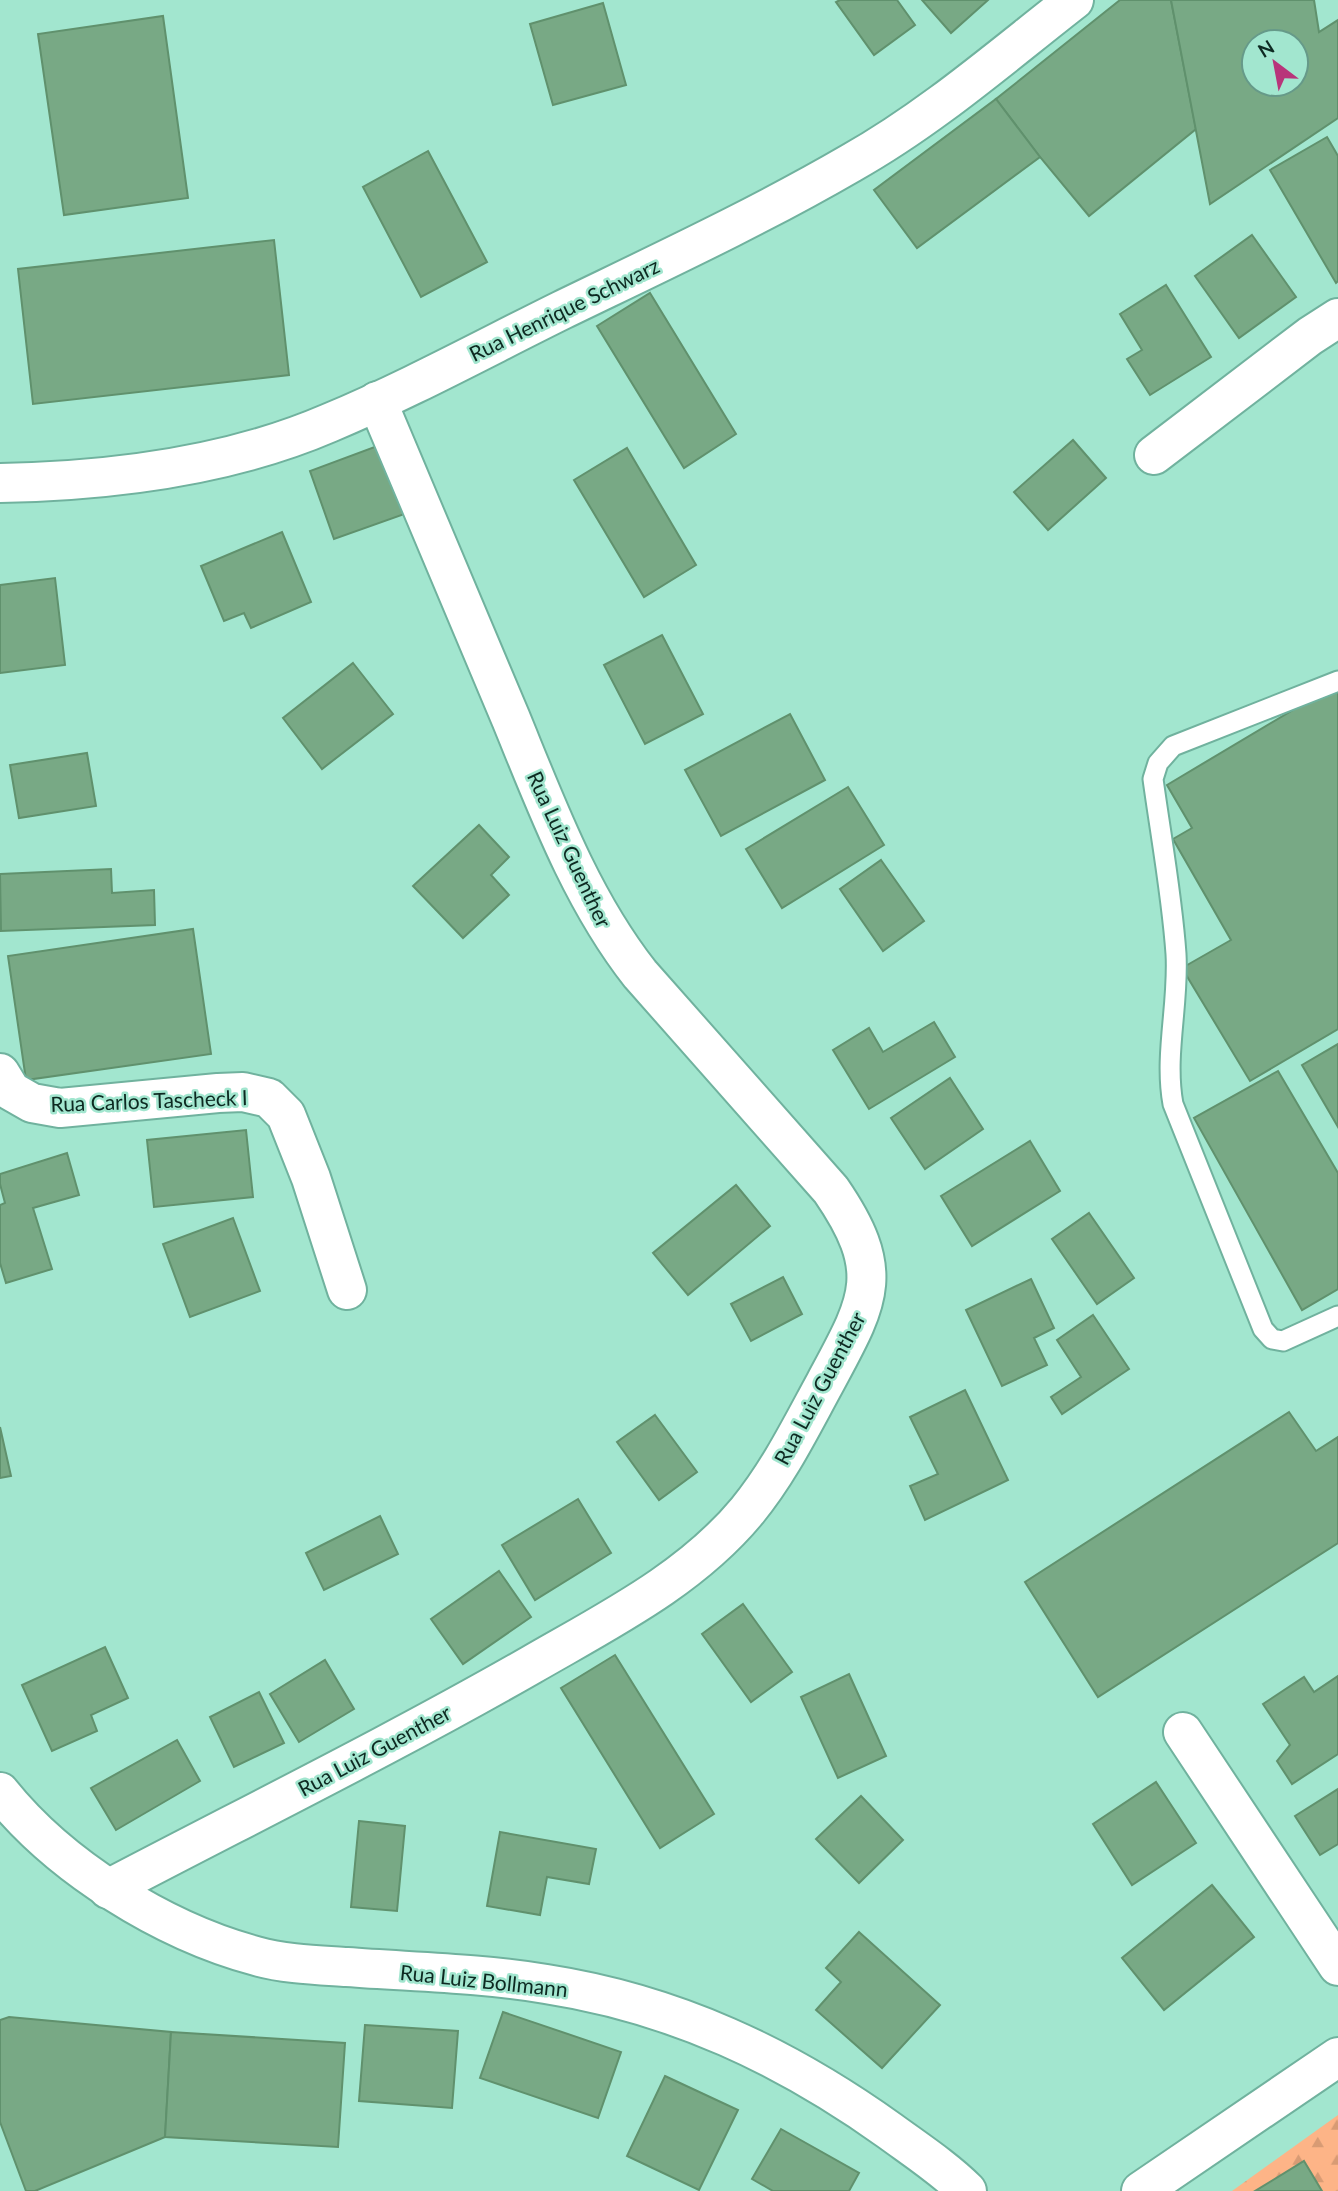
<svg xmlns="http://www.w3.org/2000/svg" width="1338" height="2191" font-family="Lato,sans-serif">
<style>
.forest{fill:url(#forest-firs)}
.building{fill:#78a985;stroke:#60916d;stroke-width:2;fill-rule:evenodd}
.lines{fill:none;stroke-linecap:round;stroke-linejoin:round}
.service-casing{stroke:#70b29e;stroke-width:23}
.minor-casing{stroke:#70b29e;stroke-width:42}
.tertiary-casing{stroke:#70b29e;stroke-width:42}
.secondary-casing{stroke:#70b29e;stroke-width:42}
.service{stroke:#fff;stroke-width:19}
.minor{stroke:#fff;stroke-width:38}
.tertiary{stroke:#fff;stroke-width:38}
.secondary{stroke:#fff;stroke-width:38}
.labels{text-anchor:middle;dominant-baseline:central;stroke-width:5;stroke-linejoin:round;paint-order:stroke}
.street-label{font-size:21px;fill:#0d2921;stroke:#a2e6cf}
</style>
<defs>
<pattern id="forest-firs" width="22" height="20" patternUnits="userSpaceOnUse" patternTransform="scale(1.75)"><rect width="22" height="20" fill="#fdb487"/><path d="M5 1l3.5 6h-7zM16 11l3.5 6h-7z" fill="#d89b74"/></pattern>
</defs>
<rect width="100%" height="100%" fill="#a2e6cf"/>
<path class="forest" d="M1338,2115V2191H1232Z"/>
<g class="building">
<path d="M840,0H897L915,25L874,55L836,2Z"/>
<path d="M922,0H988L951,33Z"/>
<path d="M1120,0H1171L1196,129L1089,216L1040,157L996,99Z"/>
<path d="M1171,0H1314L1319,32L1338,20V118L1210,204ZM1254,42H1296V84H1254Z"/>
<path d="M603,3L626,85L553,105L530,24Z"/>
<path d="M163,16L188,198L64,215L38,34Z"/>
<path d="M996,99L1040,157L917,248L874,190Z"/>
<path d="M1327,137L1338,156V281L1336,283L1270,170Z"/>
<path d="M428,151L487,262L421,297L363,187Z"/>
<path d="M1252,235L1296,297L1239,338L1195,276Z"/>
<path d="M274,240L289,375L33,404L18,269Z"/>
<path d="M1166,285L1211,357L1150,395L1127,359L1142,350L1120,314Z"/>
<path d="M650,293L736,434L684,468L597,326Z"/>
<path d="M1073,440L1106,478L1048,530L1014,492Z"/>
<path d="M388,442L413,511L334,539L310,471Z"/>
<path d="M627,448L696,565L644,597L574,480Z"/>
<path d="M282,532L311,602L251,628L244,613L224,621L201,566Z"/>
<path d="M55,578L65,665L0,673V585Z"/>
<path d="M662,635L703,714L645,744L604,665Z"/>
<path d="M353,663L393,714L322,769L283,718Z"/>
<path d="M1338,683V1029L1250,1081L1182,968L1231,940L1173,839L1192,828L1167,785Z"/>
<path d="M790,714L825,780L721,836L685,770Z"/>
<path d="M87,753L96,806L19,818L10,765Z"/>
<path d="M848,787L884,845L782,908L746,849Z"/>
<path d="M479,825L509,857L491,875L509,895L463,938L413,886Z"/>
<path d="M881,860L924,921L883,951L840,889Z"/>
<path d="M111,869L112,893L154,890L155,925L1,931L0,874Z"/>
<path d="M193,929L211,1054L26,1080L8,956Z"/>
<path d="M934,1022L955,1057L869,1109L833,1050L869,1028L883,1052Z"/>
<path d="M1338,1044V1127L1302,1065Z"/>
<path d="M1278,1071L1338,1173V1289L1302,1310L1194,1118Z"/>
<path d="M950,1078L983,1129L925,1169L891,1118Z"/>
<path d="M246,1130L253,1197L154,1207L147,1140Z"/>
<path d="M1030,1141L1060,1191L972,1246L941,1196Z"/>
<path d="M67,1153L79,1195L33,1208L52,1269L6,1283L0,1263V1205L5,1203L0,1184V1174Z"/>
<path d="M736,1185L770,1226L688,1295L653,1253Z"/>
<path d="M1089,1213L1134,1278L1097,1304L1052,1239Z"/>
<path d="M233,1218L260,1291L190,1317L163,1244Z"/>
<path d="M783,1277L802,1314L751,1341L731,1304Z"/>
<path d="M1031,1279L1054,1328L1034,1338L1047,1365L1002,1386L966,1310Z"/>
<path d="M1093,1315L1129,1369L1062,1414L1051,1397L1081,1377L1057,1340Z"/>
<path d="M965,1390L1008,1480L925,1520L910,1486L938,1474L910,1417Z"/>
<path d="M1289,1412L1316,1451L1338,1437V1543L1098,1697L1025,1582Z"/>
<path d="M655,1415L697,1472L659,1500L617,1442Z"/>
<path d="M0,1427L11,1476L0,1478Z"/>
<path d="M578,1499L611,1553L535,1600L502,1545Z"/>
<path d="M380,1516L398,1554L324,1590L306,1553Z"/>
<path d="M499,1571L531,1617L463,1664L431,1619Z"/>
<path d="M743,1604L792,1672L751,1702L702,1634Z"/>
<path d="M105,1647L128,1698L91,1715L97,1731L52,1751L22,1685Z"/>
<path d="M615,1655L714,1814L660,1848L561,1688Z"/>
<path d="M325,1660L354,1709L299,1742L270,1694Z"/>
<path d="M849,1674L886,1756L838,1778L801,1697Z"/>
<path d="M1338,1676V1754L1292,1784L1277,1761L1290,1745L1263,1704L1304,1677L1314,1692Z"/>
<path d="M259,1692L284,1743L234,1767L210,1717Z"/>
<path d="M177,1740L200,1781L116,1830L91,1788Z"/>
<path d="M1156,1782L1196,1843L1132,1885L1093,1824Z"/>
<path d="M1338,1789V1844L1320,1855L1295,1816Z"/>
<path d="M861,1796L903,1840L859,1883L816,1839Z"/>
<path d="M359,1821L405,1826L397,1911L351,1907Z"/>
<path d="M500,1832L596,1849L589,1884L547,1877L540,1915L487,1906Z"/>
<path d="M1212,1885L1254,1937L1164,2010L1122,1958Z"/>
<path d="M859,1932L940,2005L882,2068L816,2010L841,1982L826,1968Z"/>
<path d="M503,2012L621,2052L598,2118L480,2078Z"/>
<path d="M9,2017L171,2032L165,2137L35,2191H26L0,2122V2020Z"/>
<path d="M365,2025L458,2031L452,2108L359,2101Z"/>
<path d="M171,2032L345,2043L338,2147L165,2137Z"/>
<path d="M665,2076L738,2110L699,2190L627,2156Z"/>
<path d="M781,2129L859,2173L849,2191H773L752,2179Z"/>
<path d="M1304,2161L1322,2191H1255Z"/>
</g>
<g class="lines">
<g class="service-casing">
<path id="service" d="M1338,681L1173,746L1158,763L1153,779C1161,837 1172,896 1176,954C1179,1004 1164,1055 1173,1104L1263,1329L1272,1339L1283,1341L1338,1316"/>
</g>
<g class="minor-casing">
<g id="minor">
<path d="M1154,455L1310,336L1338,318"/>
<path d="M0,1073L11,1091L32,1103L60,1108L218,1093L243,1092L269,1098L286,1115L311,1178L347,1290"/>
<path d="M1183,1732L1338,1966"/>
<path d="M108,1889C249,1815 393,1744 531,1665C607,1621 690,1580 747,1511C779,1472 801,1427 825,1383C869,1301 888,1273 831,1190L640,974C581,899 547,807 511,719C466,613 421,507 377,401"/>
</g>
</g>
<g class="tertiary-casing">
<path id="tertiary" d="M1141,2191L1338,2057"/>
</g>
<g class="secondary-casing">
<g id="secondary">
<path d="M0,483C111,481 227,467 329,423C408,390 485,348 562,310C659,263 758,217 851,163C931,118 1002,56 1074,0"/>
<path d="M0,1792C60,1867 163,1931 256,1956C284,1964 317,1965 347,1967C413,1972 480,1973 546,1984C675,2004 785,2056 890,2131C916,2150 945,2169 967,2191"/>
</g>
</g>
<use href="#service" class="service"/>
<use href="#minor" class="minor"/>
<use href="#tertiary" class="tertiary"/>
<use href="#secondary" class="secondary"/>
</g>
<g class="labels">
<g class="street-label">
<text transform="translate(564 309) rotate(-26)">Rua Henrique Schwarz</text>
<text transform="translate(570 849) rotate(65)">Rua Luiz Guenther</text>
<text transform="translate(149 1100) rotate(-2)">Rua Carlos Tascheck I</text>
<text transform="translate(819 1388) rotate(-62)">Rua Luiz Guenther</text>
<text transform="translate(374 1750) rotate(-28)">Rua Luiz Guenther</text>
<text transform="translate(484 1980) rotate(6)">Rua Luiz Bollmann</text>
</g>
</g>
<g transform="translate(1275 63) rotate(328)"><circle r="33" fill="#a2e6cf" stroke="#669a89" stroke-width="2"/>
<path d="M0-5L12 26L0 18L-12 26Z" fill="#b8347a"/>
<text y="-10" font-size="19" font-weight="bold" text-anchor="middle" fill="#0d2921">N</text>
</g>
</svg>
